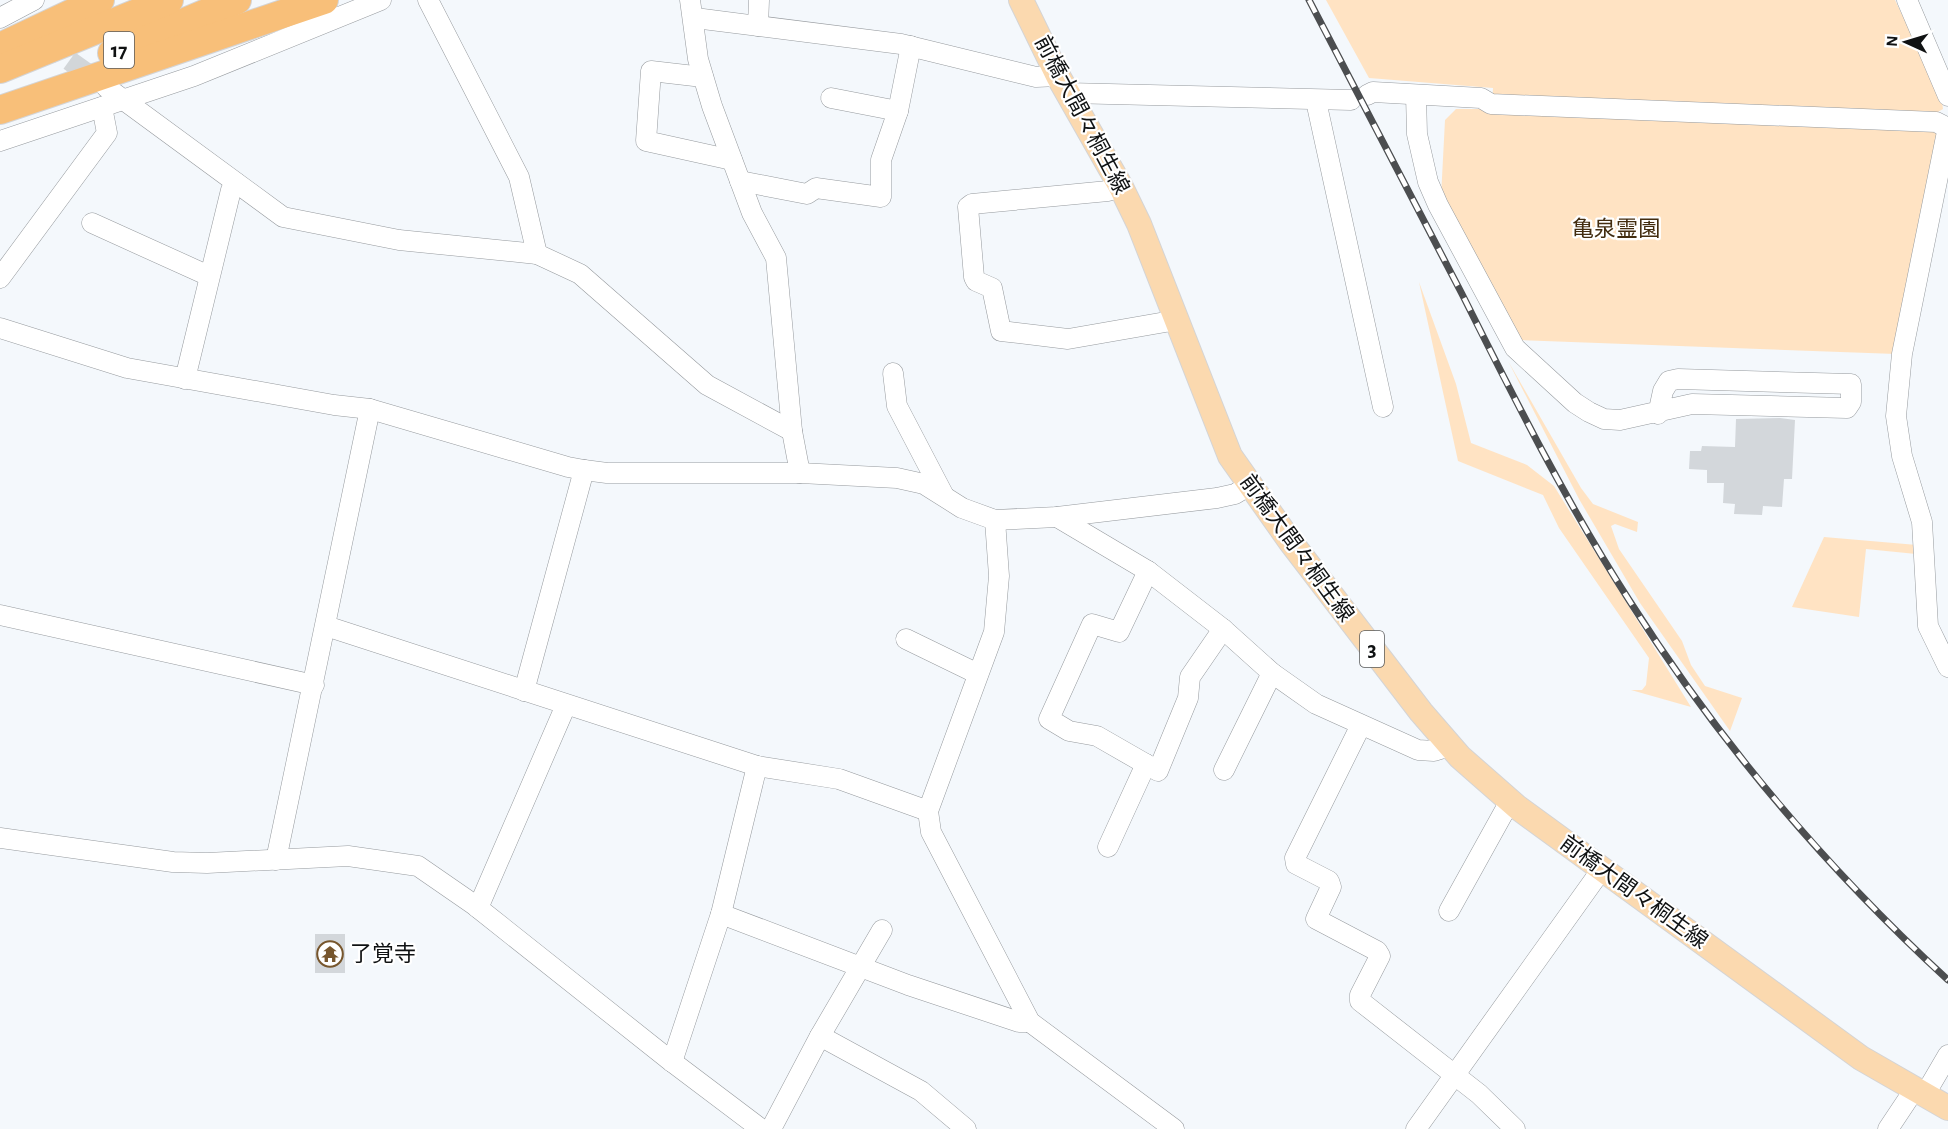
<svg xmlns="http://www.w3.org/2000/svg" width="1948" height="1129" font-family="'Alegreya Sans','Noto Sans JP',sans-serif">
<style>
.green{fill:#ffe3c3}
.building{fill:#d3d7db}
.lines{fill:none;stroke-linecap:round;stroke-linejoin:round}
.minor-tunnel{stroke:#d2d6d9;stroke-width:20;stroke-dasharray:20 10;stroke-linecap:butt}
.minor-casing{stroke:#969a9e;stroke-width:21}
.major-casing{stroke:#d4d4d5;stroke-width:26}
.highway-casing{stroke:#d4d4d5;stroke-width:30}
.minor{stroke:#fff;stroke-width:20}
.major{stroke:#fbd9af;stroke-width:24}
.highway{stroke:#f8bf79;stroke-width:28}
.rail-casing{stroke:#4c4e50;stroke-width:7}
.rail{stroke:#fff;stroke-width:4.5;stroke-dasharray:14;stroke-linecap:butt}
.labels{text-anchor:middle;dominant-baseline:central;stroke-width:4.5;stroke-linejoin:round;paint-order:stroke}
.shield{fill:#fff;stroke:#58595a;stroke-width:1.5}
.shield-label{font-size:21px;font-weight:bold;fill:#101213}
.street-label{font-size:22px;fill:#101213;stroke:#fff}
.park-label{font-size:22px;fill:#432d10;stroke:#fff}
.poi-label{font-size:22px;fill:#101213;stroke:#fff;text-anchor:start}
</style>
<rect width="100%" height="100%" fill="#f4f8fc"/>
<g class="green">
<path d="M1326,0H1895L1941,95L1943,109L1936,113L1940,129L1896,354L1516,340L1441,197L1445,120L1456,109H1492L1493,88L1369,78Z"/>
<path d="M1419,282L1456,384L1471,443L1527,465L1554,486L1691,707L1631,690H1642L1646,685L1649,658L1559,528L1543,495L1458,461Z"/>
<path d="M1508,361L1581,488L1593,504L1638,522L1637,532L1615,524L1611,526L1619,549L1682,641L1691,665L1705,686L1742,698L1730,731L1640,603L1579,499Z"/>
<path d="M1824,537L1917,545L1916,554L1866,549L1859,617L1792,607Z"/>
</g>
<g class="building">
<path d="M1780,418L1795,420L1792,479H1784L1782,507L1763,506L1762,515L1734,514L1735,504L1723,503L1724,483H1707V470L1689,469L1690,451H1701L1702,446L1735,447L1736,419Z"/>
<rect x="315" y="934" width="30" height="39"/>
</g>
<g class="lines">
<path class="minor-tunnel" d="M45,43L102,84"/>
<g class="minor-casing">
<g id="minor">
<path d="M428,0L519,177L537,254"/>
<path d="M690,0L698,59L712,106L752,213L776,258L792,431L800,473"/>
<path d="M1907,0L1948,96"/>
<path d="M0,18L34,0"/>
<path d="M695,18L901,44L1036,77L1058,76"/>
<path d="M758,26L759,0"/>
<path d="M703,77L651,71L646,141L732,160"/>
<path d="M106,87L283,217L399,240L537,254L580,274L707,385L792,431"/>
<path d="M1068,93L1351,100"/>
<path d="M1367,95L1373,92L1481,98L1491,104L1936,122L1948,128"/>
<path d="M1416,95L1417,134L1428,182L1438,205L1515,348L1575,403L1589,412L1604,419L1620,420L1692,404L1847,408L1851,402V384L1678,379L1669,381L1663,391L1658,414"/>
<path d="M831,98L898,111"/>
<path d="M1316,101L1383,407"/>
<path d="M1948,127L1902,354L1896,416L1902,456L1922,522L1928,626L1948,667"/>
<path d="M0,141L194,76L381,0"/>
<path d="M740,181L807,194L816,188L881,197V160L898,111L911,46"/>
<path d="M1121,187L1108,191L972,204L968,207L974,277L976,281L992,288L1001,331L1068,339L1177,320"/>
<path d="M92,223L209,276"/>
<path d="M0,278L107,133L102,107"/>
<path d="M0,328L127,368L334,405L370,409L568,467L584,470L607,473H800L897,478L924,484L962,508L995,520L1057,517L1217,498L1235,494L1250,485"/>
<path d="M893,373L897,406L943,494"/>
<path d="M185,379L231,190L236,183"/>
<path d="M1057,517L1148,571L1223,629L1272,673L1316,704L1418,750L1434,751L1450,746"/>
<path d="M995,520L999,576L994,632L928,811L931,832L1030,1022L1174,1129"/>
<path d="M1148,571L1119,632L1092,624L1049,719L1069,731L1097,736L1158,771L1188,698L1190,677L1223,629"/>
<path d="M0,615L314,685"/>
<path d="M326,626L757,766L839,779L928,811"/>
<path d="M906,639L978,674"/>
<path d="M524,691L584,470"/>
<path d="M1361,725L1295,858L1296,864L1329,881L1331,887L1316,919L1377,951L1380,956L1360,995V1001L1479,1094L1515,1129"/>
<path d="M1224,770L1272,673"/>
<path d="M0,838L173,862L207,863L348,856L418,866L473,904L667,1058L761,1129"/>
<path d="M1108,847L1146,764"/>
<path d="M276,860L370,409"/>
<path d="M478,908L566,705"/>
<path d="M1449,911L1510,801"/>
<path d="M721,914L908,985L1019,1022H1030"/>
<path d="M820,1036L882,930"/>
<path d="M672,1062L721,914L757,766"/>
<path d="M1924,1096L1948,1055"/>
<path d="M771,1129L820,1036L921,1091L966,1129"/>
<path d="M1416,1129L1602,869"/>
<path d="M1888,1129L1914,1090"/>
</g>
</g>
<g class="major-casing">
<path id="major" d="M1021,0L1058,76L1121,187L1139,224L1230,456L1290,541L1421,712L1460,757L1517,807L1861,1058L1948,1108"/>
</g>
<g class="highway-casing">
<g id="highway">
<path d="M0,47L100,0"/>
<path d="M112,53L237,0"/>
<path d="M0,69L169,0"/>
<path d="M0,110L324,0"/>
</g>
</g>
<use href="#minor" class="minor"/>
<use href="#major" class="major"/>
<use href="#highway" class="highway"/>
<g class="rail-casing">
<path id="rail" d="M1309,0C1360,98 1411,196 1462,294C1514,398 1566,502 1629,600C1717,739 1827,869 1948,980"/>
</g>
<use href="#rail" class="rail"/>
</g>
<defs>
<g id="temple-ring" transform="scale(1.35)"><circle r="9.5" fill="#fff" stroke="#77562d" stroke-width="1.5"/><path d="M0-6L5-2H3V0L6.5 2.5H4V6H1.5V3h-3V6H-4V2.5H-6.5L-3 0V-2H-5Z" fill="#77562d"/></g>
</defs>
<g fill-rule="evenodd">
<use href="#temple-ring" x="330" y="954"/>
</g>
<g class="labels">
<g class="shield">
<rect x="104" y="32" width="30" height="36" rx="4.5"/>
<rect x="1360" y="631" width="24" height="36" rx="4.5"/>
</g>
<g class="shield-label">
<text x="119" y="50">17</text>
<text x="1372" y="649">3</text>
</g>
<g class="street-label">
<text transform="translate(1082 115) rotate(62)">前橋大間々桐生線</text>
<text transform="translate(1297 548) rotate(54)">前橋大間々桐生線</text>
<text transform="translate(1634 892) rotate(36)">前橋大間々桐生線</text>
</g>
<g class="park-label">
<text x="1616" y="229">亀泉霊園</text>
</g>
<g class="poi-label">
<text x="350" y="954">了覚寺</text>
</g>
</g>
<g transform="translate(1906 42) rotate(274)" stroke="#ffffff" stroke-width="4.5" paint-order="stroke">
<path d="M0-4.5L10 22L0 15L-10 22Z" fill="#101213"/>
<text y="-9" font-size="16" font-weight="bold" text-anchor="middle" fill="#101213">N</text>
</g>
</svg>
